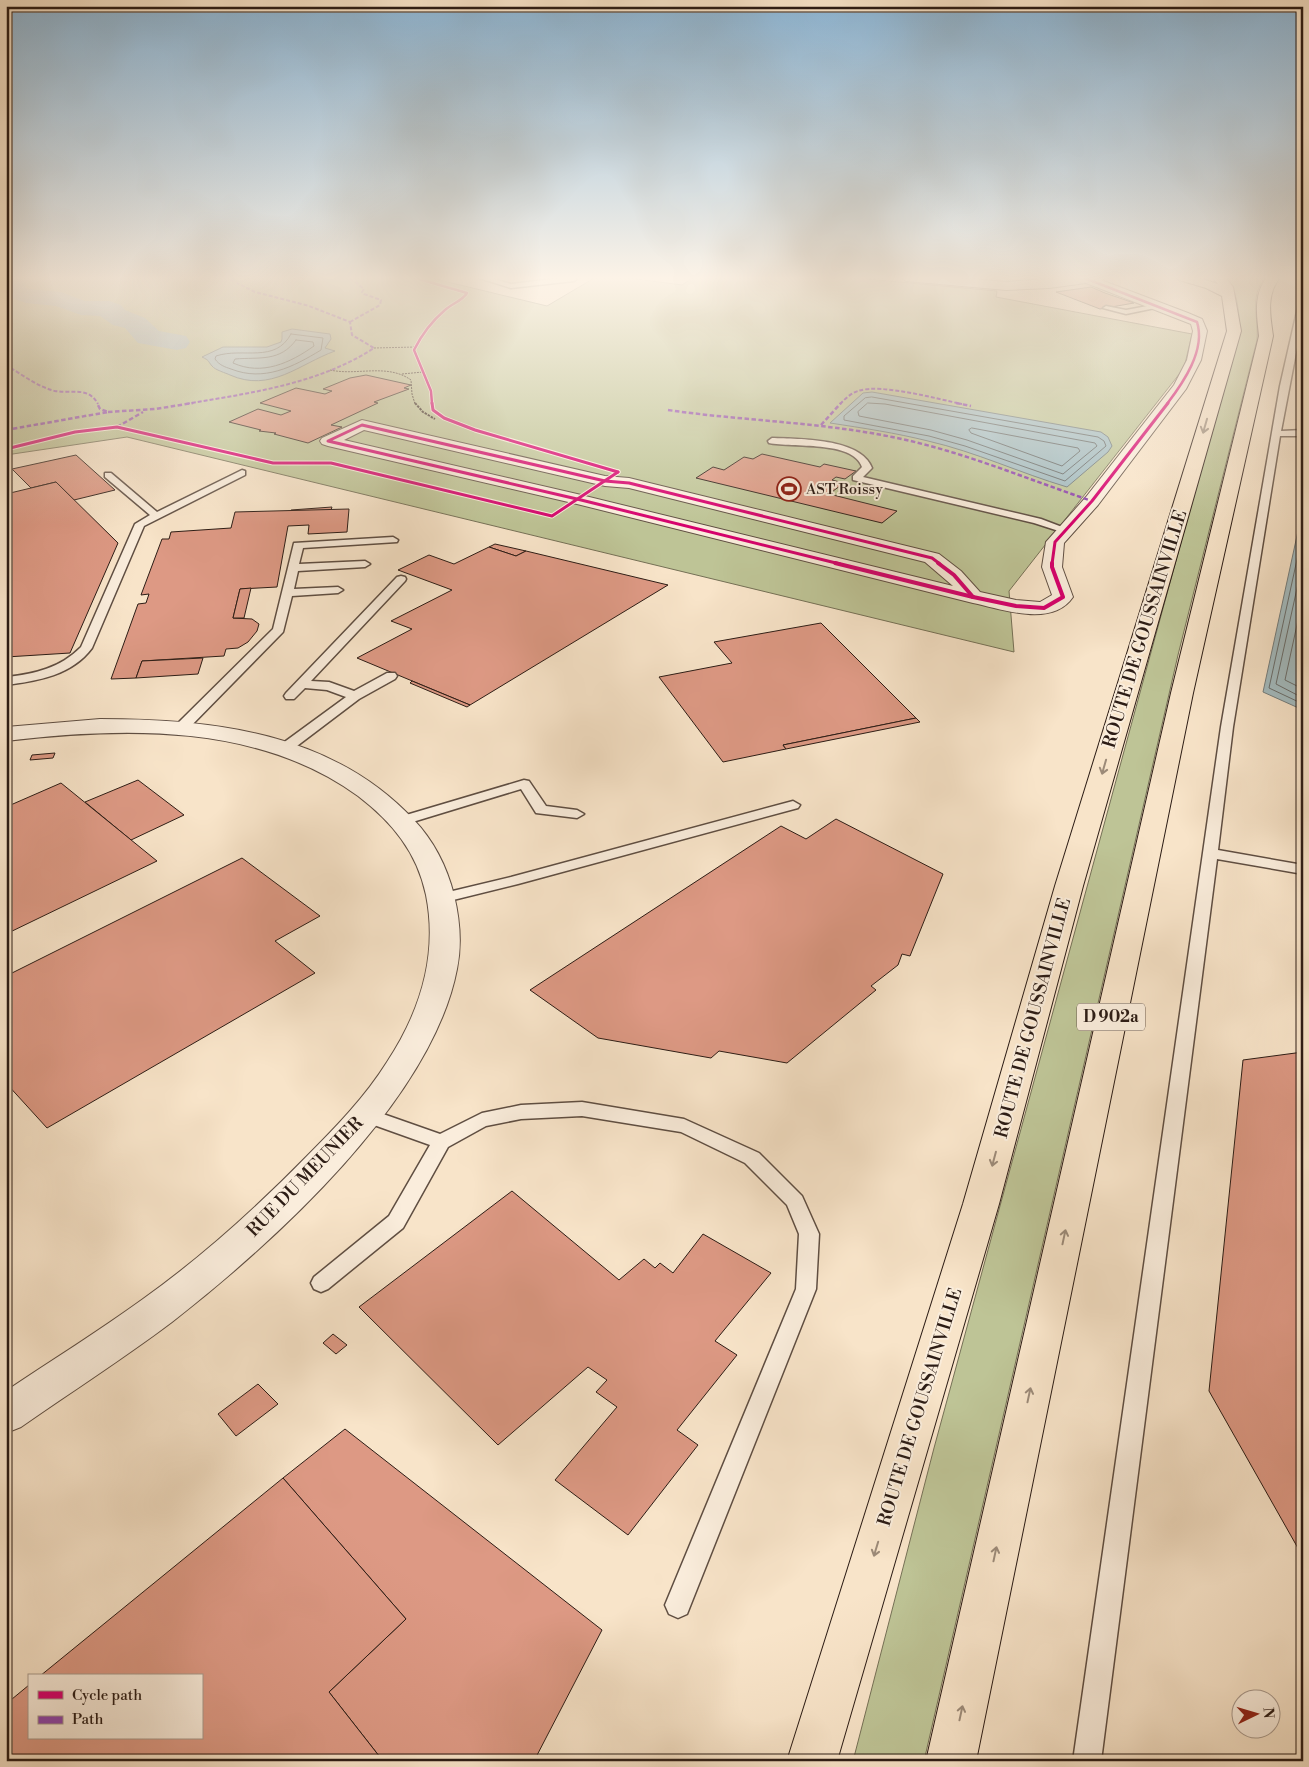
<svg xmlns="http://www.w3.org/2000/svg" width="1309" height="1767" font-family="'Libre Bodoni',serif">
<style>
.green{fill:#bec496;stroke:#757056}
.water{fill:#a3bcc1;stroke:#737c7c}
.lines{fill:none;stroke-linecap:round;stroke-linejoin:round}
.shore{stroke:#686c6b;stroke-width:1}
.river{fill:#a3bcc1;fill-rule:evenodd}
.building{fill:#dd9984;stroke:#2c1c15}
.service-casing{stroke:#5f4e42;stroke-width:3}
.minor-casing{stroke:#5f4e42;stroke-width:2}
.primary-casing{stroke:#2c1c15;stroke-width:2}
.path-far1{stroke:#2c1c15;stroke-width:1;stroke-dasharray:2 1;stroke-linecap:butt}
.path{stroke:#2c1c15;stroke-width:2;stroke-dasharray:2.5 1;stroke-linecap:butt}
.service{fill:#faeddc;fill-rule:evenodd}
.minor{fill:#faeddc;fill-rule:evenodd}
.primary{fill:#f8e4c9;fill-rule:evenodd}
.quiet-far1{stroke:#8e44ad;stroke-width:2;stroke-dasharray:4 2;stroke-linecap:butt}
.quiet{stroke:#8e44ad;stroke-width:2.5;stroke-dasharray:4.5 2.5;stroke-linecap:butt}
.cycleway-far2-casing{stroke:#faeddc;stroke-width:4}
.cycleway-far1-casing{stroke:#faeddc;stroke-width:5}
.cycleway-casing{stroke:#faeddc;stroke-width:6}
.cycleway-far2{stroke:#d6006c;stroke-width:2.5}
.cycleway-far1{stroke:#d6006c;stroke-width:3}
.cycleway{stroke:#d6006c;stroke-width:4}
.oneway{stroke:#9c8a78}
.labels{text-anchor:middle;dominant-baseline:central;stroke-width:4;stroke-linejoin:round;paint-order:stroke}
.far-poi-label{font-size:15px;fill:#2c1c15;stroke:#faeddc;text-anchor:start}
.shield{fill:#faeddc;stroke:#6a5b51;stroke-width:1}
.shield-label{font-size:16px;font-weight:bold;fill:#2c1c15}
.street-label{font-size:18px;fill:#2c1c15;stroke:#faeddc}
</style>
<rect width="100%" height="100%" fill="#f8e4c9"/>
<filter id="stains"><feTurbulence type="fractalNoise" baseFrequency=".004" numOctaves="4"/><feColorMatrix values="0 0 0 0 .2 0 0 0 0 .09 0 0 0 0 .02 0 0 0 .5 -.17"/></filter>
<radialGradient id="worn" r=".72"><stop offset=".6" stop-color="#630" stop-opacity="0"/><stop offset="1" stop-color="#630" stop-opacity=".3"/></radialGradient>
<g class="green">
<path d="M6,277H427L547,306L596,277H621L682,285L694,277H845L997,291L996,297L1192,334L1184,368L1009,591L1014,652L127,437L6,455Z"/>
<path d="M1225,277L1265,279C1249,295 1259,319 1257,340L1178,655L924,1761H853L934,1448L1240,326C1238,311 1238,288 1225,277Z"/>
</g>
<g class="water">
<path d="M292,329L330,334L331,339L325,348L335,351C299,364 271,393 230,375C226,373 215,370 212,366C207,360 210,361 202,357L223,347H267L281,342L282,339V332Z"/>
<path d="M872,392L1101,432L1108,437L1112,446L1108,452L1067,487C1020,473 976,452 928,441C896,433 863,428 830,423L863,393Z"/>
<path d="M1303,508V710L1263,692Z"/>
</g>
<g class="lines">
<g class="shore">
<path d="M291,334L323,338L321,350C293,367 264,382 231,369C225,367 219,365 215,359L216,356C243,347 275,364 291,334Z"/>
<path d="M296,340L313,342L314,346C290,363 262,376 233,363L235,359C260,357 280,362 296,340Z"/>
<path d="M872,397L1098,437L1104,441L1106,446L1065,481L965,446L929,436L844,420V416L865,398Z"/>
<path d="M868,403L885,404L1095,443L1097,446L1063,474L967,440L931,430L859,416L858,412Z"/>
<path d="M972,428L1078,448L1080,451L1062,466L971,433L969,430Z"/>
<path d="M1303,532L1269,688L1303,704"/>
<path d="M1303,561L1276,684L1303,698"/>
<path d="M1303,597L1285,680L1303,689"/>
</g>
<path class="river" d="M6,277L23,279L27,284L25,287L29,289L61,292L85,301H109L121,305L125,310L145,318L159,331L186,336L190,342L186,348L177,350L138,343L125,328L113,325L100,316L81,315L56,306L26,303L6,296Z"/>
</g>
<g class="building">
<path d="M1091,287L1105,293L1134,303L1100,309L1056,292Z"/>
<path d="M366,375L411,385L404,388L409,389L374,402L378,403L331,425L342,427L308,443L274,434L276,433L259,431L261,430L229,422L258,409L281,415L291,411L260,403L296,388L325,394L332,391L323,389L350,378Z"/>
<path d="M762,454L820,467L824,464L856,471L845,479L836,477L832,480L844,483L829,494L897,511L882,523L696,478L713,467L724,470L744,457L753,459Z"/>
<path d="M76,455L115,490L74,500L56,482L31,488L12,469Z"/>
<path d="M56,482L118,543L70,653L6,657V494Z"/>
<path d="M332,507L331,510L290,512L291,510Z"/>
<path d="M349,509L347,532L308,534L309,525L288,526L277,587L240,589L233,618L252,619L259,624L257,631L248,642L238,648L226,649L224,656L142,661L136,678L111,679L138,604L146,603L149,594L141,595L162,539H169L171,532L231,528L235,512Z"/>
<path d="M495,544L526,551L516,556L489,547Z"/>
<path d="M489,547L516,556L526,551L668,585L470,705L357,658L412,629L391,621L452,590L398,570L429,555L454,564Z"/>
<path d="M251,588L244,618H233L240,589Z"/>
<path d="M821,623L916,718L783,745L786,749L723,762L659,677L732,663L714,642Z"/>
<path d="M203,658L198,674L136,678L142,661Z"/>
<path d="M412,681L470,705L467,707L410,683Z"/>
<path d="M916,718L920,722L786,749L783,745Z"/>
<path d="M55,753L53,758L30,760L32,755Z"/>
<path d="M138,780L184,815L131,840L85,802Z"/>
<path d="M61,783L157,861L6,934V807Z"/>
<path d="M836,819L943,874L910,956L902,954L898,965L871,986L876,990L787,1063L719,1051L711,1058L598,1038L530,990L781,826L806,839Z"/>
<path d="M242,858L320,916L275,941L315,973L47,1128L6,1083V976Z"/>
<path d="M1303,1052V1557L1209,1391L1243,1060Z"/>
<path d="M512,1191L619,1280L644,1259L655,1268L660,1263L673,1273L703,1234L771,1273L715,1341L737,1355L677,1430L698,1445L628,1535L555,1480L617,1407L596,1392L607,1380L588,1367L498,1445L359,1307Z"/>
<path d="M333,1334L347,1345L336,1354L323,1343Z"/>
<path d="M258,1384L278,1404L236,1436L218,1414Z"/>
<path d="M345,1429L602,1630L534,1761H383L329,1692L406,1619L283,1478Z"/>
<path d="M283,1478L406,1619L329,1692L383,1761H6V1704L29,1685V1738H201V1676H40Z"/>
</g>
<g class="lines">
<g class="service-casing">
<g id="service">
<path d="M476,277H488L511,284L569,277L577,279L574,281L511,288Z"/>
<path d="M1303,296V316L1281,431L1303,430V436H1280L1233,727L1218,850L1303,865V874L1217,859L1101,1761H1073L1221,727L1280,386L1300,298Z"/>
<path d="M1158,304L1161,306L1160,307L1126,314L1103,308L1106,306L1126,310Z"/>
<path d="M772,438C799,439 861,438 872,468L863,477L1041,519L1070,530L1065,533L1034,523L853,480V476L862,467C853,440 792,448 769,443L768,441Z"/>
<path d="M242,470L245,471V475L144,526L92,648C72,675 38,681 6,685V677C35,674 60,668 81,647L135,524L150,515L105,477V473H111L157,512Z"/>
<path d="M393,537L398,540L397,542L303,548L299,564L365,561L370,564L365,567L298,571L294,589L338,587L343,590L338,593L292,596L283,632L186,731H176L175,728L176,725L273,629L294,543Z"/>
<path d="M401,576L405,577L406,579L405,581L311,681L329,682L354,691L387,673H395L397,676L395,679L359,699L289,752H279L277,749L279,746L346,697L327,690L305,688L294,699H286L284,696L286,693L397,577Z"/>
<path d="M524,780L529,781L546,806L577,810L584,814L577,818L536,813L521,789L406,824H396L394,821L396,818Z"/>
<path d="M793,801L800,805L798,808L518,884L441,903L436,901L433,898L436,895L511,877Z"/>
<path d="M582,1102L684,1119L759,1153L802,1196L819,1234L816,1289L687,1614L678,1618L669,1614L665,1605L796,1289L799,1234L787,1205L745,1163L681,1132L582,1116L521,1119L486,1126L448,1147L403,1228L328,1289L321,1292L314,1289L311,1283L314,1277L389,1216L430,1145L360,1120L357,1115L360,1110L366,1108L440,1134L482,1113L521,1105Z"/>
</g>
</g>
<g class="minor-casing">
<g id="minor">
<path d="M900,277H951L1006,282L1071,277H1106L1101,280L1188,313L1202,319L1207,331L1201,360L1186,389L1098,505L1064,543L1062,567L1073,597C1052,628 1002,609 973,603L577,504L328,446L322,444L320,441L322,438L362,420L605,476L629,478L939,554L961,571L980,592L1016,600L1040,602L1052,595L1042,567L1046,542L1086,497L1174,385L1187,360L1193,331L1191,324L1086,283L1049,288L1006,290L906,281ZM364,430L605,486L629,488L925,562L953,586L577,494L344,440Z"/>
<path d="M100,719C213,719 332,732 414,820C434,841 447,867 454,895C460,920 462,945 457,969C432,1100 273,1243 172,1322C123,1359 71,1392 21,1427L6,1433V1391C52,1360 99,1331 143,1299C202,1257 256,1208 307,1156C336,1127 365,1097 387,1062C420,1012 438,955 426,895C417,852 392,822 358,796C258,723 124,727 6,741V727Z"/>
</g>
</g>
<g class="primary-casing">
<g id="primary">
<path d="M1177,277H1197L1218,284L1212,277H1225L1233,287L1241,331L1083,886L999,1204L837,1761H787L963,1204L1055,886L1227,331L1222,296L1206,288L1179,280Z"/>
<path d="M1267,277H1280C1266,296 1270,314 1273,336L1193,693L976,1761H926L1171,693L1259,336C1257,315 1253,295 1267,277Z"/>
</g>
</g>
<g class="path-far1">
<path d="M863,277L885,279"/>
<path d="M374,348L416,347"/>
<path d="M330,370C357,376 387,363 411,380L412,394L415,404"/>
<path d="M402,374L423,372"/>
</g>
<path class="path" d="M415,403L423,412L435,419"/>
<use href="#service" class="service"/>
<use href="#minor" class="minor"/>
<use href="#primary" class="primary"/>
<g class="quiet-far1">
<path d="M344,277L353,280L364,289L362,292L364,294L381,300L380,305L350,322"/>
<path d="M6,365C21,374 38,387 55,391C72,394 88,386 98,404"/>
<path d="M186,404C250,393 319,384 374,348L352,335L350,322L309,306L255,292L225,277"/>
<path d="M840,404C845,399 851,393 858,391C881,383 937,399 962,404"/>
</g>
<g class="quiet">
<path d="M956,403L971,406"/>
<path d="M668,410C744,421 822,422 897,438C964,452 1027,479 1092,501"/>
<path d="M108,412L155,409L193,403"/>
<path d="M821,425L841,403"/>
<path d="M117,427L143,412"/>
<path d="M6,430L108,412L100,409L97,403"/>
</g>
<g class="cycleway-far2-casing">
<g id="cycleway-far2">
<path d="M412,277L467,293C462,301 453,303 445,310C432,321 422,334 414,350L431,391L432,404"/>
<path d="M1082,277L1197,322C1206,350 1183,383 1167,404"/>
</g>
</g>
<g class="cycleway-far1-casing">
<g id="cycleway-far1">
<path d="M432,403L433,410L444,418L475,430L618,472"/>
<path d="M6,449L75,432L117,427L273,463H331L552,516L618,472"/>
<path d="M840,564L577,499L328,441L362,425L605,481L629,483L932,558L940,564"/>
<path d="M1052,564L1055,542L1092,501L1168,403"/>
</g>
</g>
<g class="cycleway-casing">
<g id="cycleway">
<path d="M835,563L973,597"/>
<path d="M938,563L954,575L973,597"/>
<path d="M973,597L1016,606L1044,608L1063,597L1052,567V563"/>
</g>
</g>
<use href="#cycleway-far2" class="cycleway-far2"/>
<use href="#cycleway-far1" class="cycleway-far1"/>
<use href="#cycleway" class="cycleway"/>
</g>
<defs><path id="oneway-shaft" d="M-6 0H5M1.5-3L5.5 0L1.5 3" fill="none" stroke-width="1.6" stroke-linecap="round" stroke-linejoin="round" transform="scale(1.25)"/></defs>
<g class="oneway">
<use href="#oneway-shaft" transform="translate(1205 426) rotate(106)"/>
<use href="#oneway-shaft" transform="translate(1104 767) rotate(106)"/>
<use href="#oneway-shaft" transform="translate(994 1159) rotate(105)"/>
<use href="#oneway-shaft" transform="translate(1064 1237) rotate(-78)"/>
<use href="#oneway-shaft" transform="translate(1029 1395) rotate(-78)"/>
<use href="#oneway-shaft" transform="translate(876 1549) rotate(107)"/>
<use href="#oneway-shaft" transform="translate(995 1554) rotate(-78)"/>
<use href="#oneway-shaft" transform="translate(961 1713) rotate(-78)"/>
</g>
<linearGradient id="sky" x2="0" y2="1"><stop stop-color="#8cb7d8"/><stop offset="0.53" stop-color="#fcf3e7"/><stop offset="1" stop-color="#fcf3e7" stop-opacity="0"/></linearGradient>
<rect width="1309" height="525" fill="url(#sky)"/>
<defs>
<g id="stadium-ring" transform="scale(1.25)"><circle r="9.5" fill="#faeddc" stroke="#8f2418" stroke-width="1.5"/><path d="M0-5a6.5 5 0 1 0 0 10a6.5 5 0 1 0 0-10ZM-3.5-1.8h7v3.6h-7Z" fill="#8f2418"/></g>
</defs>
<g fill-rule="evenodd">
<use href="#stadium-ring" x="789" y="489"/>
</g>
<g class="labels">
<g class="far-poi-label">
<text x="806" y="489">AST Roissy</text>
</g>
<rect class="shield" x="1077" y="1003.5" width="68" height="27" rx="4"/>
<g class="shield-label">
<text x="1111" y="1017">D 902a</text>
</g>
<g class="street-label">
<text transform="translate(1145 629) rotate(-73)">ROUTE DE GOUSSAINVILLE</text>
<text transform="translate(1033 1018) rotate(-75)">ROUTE DE GOUSSAINVILLE</text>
<text transform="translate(305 1177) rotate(-46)">RUE DU MEUNIER</text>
<text transform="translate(920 1407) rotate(-73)">ROUTE DE GOUSSAINVILLE</text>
</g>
</g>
<rect width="1309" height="1767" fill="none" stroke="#f8e4c9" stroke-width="25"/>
<rect x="8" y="8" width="1294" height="1752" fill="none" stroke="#2c1c15" stroke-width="2.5"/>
<rect x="12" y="12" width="1284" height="1742" fill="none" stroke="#2c1c15"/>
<rect x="28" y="1674" width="175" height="65" fill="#faeddc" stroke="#a8998c"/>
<rect x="38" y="1691" width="25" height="8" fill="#d6006c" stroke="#a8998c"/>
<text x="72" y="1700" font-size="15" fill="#2c1c15">Cycle path</text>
<rect x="38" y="1716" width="25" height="8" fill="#8e44ad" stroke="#a8998c"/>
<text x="72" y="1724" font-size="15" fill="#2c1c15">Path</text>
<g transform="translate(1256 1714) rotate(85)"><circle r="24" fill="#faeddc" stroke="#a8998c"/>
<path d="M0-4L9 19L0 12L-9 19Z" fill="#8f2418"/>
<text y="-8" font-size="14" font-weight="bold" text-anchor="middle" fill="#2c1c15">N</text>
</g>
<rect width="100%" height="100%" filter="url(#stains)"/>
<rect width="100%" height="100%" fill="url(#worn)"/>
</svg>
